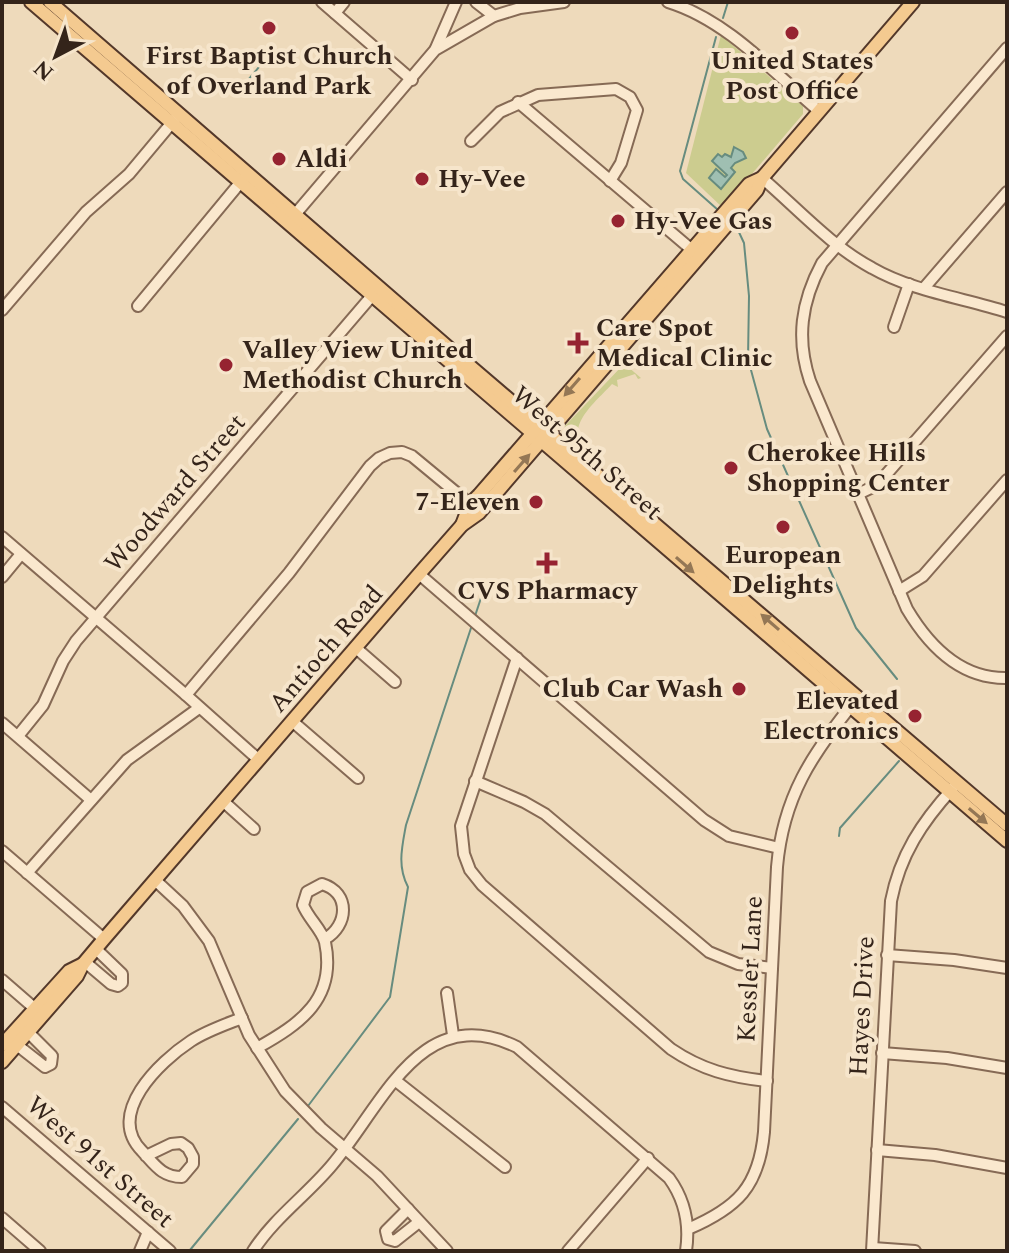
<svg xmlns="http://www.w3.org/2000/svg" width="1009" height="1253" font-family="Spectral,serif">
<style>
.green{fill:#cccc8f}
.water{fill:#9fbfb2;stroke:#678c7f;stroke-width:2}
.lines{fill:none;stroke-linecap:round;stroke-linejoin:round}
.stream{stroke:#678c7f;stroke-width:2}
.minor-casing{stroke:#866a55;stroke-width:14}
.major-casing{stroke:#53382a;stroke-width:16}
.minor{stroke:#fae8ce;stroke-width:10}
.major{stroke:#f4ca90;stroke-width:12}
.oneway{fill:#947755}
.poi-dot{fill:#962331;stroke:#f6e5cb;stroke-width:3}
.labels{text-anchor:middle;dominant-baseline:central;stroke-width:8;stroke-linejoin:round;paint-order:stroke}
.poi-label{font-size:26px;font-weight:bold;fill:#34241a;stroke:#f6e5cb;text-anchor:start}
.street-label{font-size:26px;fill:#34241a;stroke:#f6e5cb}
</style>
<rect width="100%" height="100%" fill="#eedabb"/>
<g class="green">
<path d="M721,35L803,106V114L723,208L686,173Z"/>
<path d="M622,366H627L641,378L638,379L635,374L617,380L618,387L612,384C596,402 561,428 587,452L584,454L565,438L572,432L564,427Z"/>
</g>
<path class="water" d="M734,147L743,152L746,158L735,163L731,168L735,172L721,189L709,178L716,169L725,177L727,175L712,161L718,154L722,157L725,154L731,157Z"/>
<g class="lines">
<g class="stream">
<path d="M723,18L728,2"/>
<path d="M716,37L680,171L683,179L718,210"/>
<path d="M709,63L720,66"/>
<path d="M249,79L274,49"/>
<path d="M737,228L744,243L749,296L748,359L767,429L856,628L897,679"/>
<path d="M474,619L483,592"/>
<path d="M839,836L840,828L899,761"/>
<path d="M308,1106L390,997L408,887C397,866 402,847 406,825L472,625"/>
<path d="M190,1250L298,1119"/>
</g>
<g class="minor-casing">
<g id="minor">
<path d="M322,2L412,80"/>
<path d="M476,2L494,16"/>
<path d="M668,2C727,20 773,72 819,111"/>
<path d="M335,13L344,2"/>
<path d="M436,48L456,2"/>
<path d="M1007,48L822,263C801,302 796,339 810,381L907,609C929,646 961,679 1007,678"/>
<path d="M518,102L692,250"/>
<path d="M471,141L500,112L538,95L616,89L630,97L637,110L621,163L610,181"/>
<path d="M762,178C797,208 831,246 872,268C912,291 963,298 1007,312"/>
<path d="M292,218L435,50L494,16L520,8L564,2"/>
<path d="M924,288L1007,192"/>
<path d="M138,306L244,178"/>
<path d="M2,310L86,212L129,174L175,119"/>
<path d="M894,327L909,284"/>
<path d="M858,494L877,485L1007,336"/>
<path d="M2,537L186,695L259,760"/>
<path d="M419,574L704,820L729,836L779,848"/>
<path d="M2,577L21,554"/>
<path d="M899,591L923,576L1007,480"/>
<path d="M356,648L395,682"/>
<path d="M517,658L461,826L464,854L470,870L482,885L671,1049C702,1070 730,1077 767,1081"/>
<path d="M186,695L289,573L370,466L379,458L390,453L402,452L412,456L470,504"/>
<path d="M292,721L358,778"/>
<path d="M2,723L91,800"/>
<path d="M18,736L43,705L63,661L76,641L376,291"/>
<path d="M475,781L524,802L545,814L709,952L738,964L772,968"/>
<path d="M224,802L254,829"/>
<path d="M2,851L104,939"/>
<path d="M27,873L127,760L199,708"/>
<path d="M155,880L183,906L209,941L249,1035L285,1091L321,1128L377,1176L447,1251"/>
<path d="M887,955L954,960L1007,968"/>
<path d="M85,962L111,984L118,986L122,983V974L96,949"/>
<path d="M2,980L40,1013"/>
<path d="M447,993L453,1035"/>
<path d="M17,1045L45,1067L51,1064L52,1056L28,1032"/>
<path d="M257,1048C300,1024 337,999 325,942C322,930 308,918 303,905L307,892L322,884C351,893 348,926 325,939"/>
<path d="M882,1053L947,1058L1007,1068"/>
<path d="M396,1081L505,1167"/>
<path d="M2,1107L170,1251"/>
<path d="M877,1150L935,1155L1007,1168"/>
<path d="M146,1156L171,1144L181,1143L188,1148L193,1157V1164L182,1177C162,1177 155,1165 142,1151C105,1114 159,1062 191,1041C206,1031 224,1025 242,1018"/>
<path d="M408,1209L386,1231L388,1239L395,1241L419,1222"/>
<path d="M2,1218L40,1251"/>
<path d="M688,1229C737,1208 759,1187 764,1132L777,867C783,797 812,754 855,701"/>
<path d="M873,1248L915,1251"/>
<path d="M140,1251L148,1232"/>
<path d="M253,1251C274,1218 307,1195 332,1165C383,1105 421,1000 517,1047L669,1178C685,1200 690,1224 686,1251"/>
<path d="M568,1251L648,1158"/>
<path d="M872,1251L891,901C900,855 922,822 953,788"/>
</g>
</g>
<g class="major-casing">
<g id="major">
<path d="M31,2L1007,841"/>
<path d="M50,2L457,355L1007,825"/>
<path d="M462,525L470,504L479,495L749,184L762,178"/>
<path d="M2,1045L69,971L83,964"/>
<path d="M2,1062L77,976L83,964L104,939L419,574L462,525L479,513L757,190L762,178L913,2"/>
</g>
</g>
<use href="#minor" class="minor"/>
<use href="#major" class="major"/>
</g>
<defs><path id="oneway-solid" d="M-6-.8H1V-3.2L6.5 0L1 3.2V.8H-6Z" transform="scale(2)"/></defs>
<g class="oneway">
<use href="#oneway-solid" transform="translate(572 387) rotate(131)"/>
<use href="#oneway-solid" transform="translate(522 463) rotate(-49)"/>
<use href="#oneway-solid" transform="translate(685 565) rotate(41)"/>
<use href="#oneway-solid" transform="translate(770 622) rotate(-139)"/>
<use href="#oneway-solid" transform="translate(978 816) rotate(40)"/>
</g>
<g class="poi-dot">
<circle cx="269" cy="28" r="8"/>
<circle cx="792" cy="33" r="8"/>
<circle cx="279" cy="159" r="8"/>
<circle cx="422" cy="179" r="8"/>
<circle cx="618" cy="221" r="8"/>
<path d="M574 331h8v8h8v8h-8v8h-8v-8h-8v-8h8z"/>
<circle cx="226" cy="365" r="8"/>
<circle cx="731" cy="468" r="8"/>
<circle cx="536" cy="502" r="8"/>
<circle cx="783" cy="527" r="8"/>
<path d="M543 551h8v8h8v8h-8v8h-8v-8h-8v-8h8z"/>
<circle cx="739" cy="689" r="8"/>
<circle cx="915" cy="716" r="8"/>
</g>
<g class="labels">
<g class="poi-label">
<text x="269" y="56" text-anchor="middle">First Baptist Church<tspan x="269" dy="30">of Overland Park</tspan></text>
<text x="792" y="61" text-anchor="middle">United States<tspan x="792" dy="30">Post Office</tspan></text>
<text x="295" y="159">Aldi</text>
<text x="438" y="179">Hy-Vee</text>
<text x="634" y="221">Hy-Vee Gas</text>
<text x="596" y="328">Care Spot<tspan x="596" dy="30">Medical Clinic</tspan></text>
<text x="242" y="350">Valley View United<tspan x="242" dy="30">Methodist Church</tspan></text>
<text x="747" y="453">Cherokee Hills<tspan x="747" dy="30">Shopping Center</tspan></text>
<text x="520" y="502" text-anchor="end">7-Eleven</text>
<text x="783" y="555" text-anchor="middle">European<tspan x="783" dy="30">Delights</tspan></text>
<text x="547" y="591" text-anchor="middle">CVS Pharmacy</text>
<text x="723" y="689" text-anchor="end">Club Car Wash</text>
<text x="899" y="701" text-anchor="end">Elevated<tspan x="899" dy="30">Electronics</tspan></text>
</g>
<g class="street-label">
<text transform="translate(587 453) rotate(41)">West 95th Street</text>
<text transform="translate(175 493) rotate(-49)">Woodward Street</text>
<text transform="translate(326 649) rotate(-49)">Antioch Road</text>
<text transform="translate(750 969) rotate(-87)">Kessler Lane</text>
<text transform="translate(862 1006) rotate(-87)">Hayes Drive</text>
<text transform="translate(100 1162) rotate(41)">West 91st Street</text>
</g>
</g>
<rect width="1009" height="1253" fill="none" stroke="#34241a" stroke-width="8"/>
<g transform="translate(56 56) rotate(221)" stroke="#f6e5cb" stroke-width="6" paint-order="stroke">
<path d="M0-6L14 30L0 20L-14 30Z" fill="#34241a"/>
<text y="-12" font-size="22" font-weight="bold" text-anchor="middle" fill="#34241a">N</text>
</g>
</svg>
